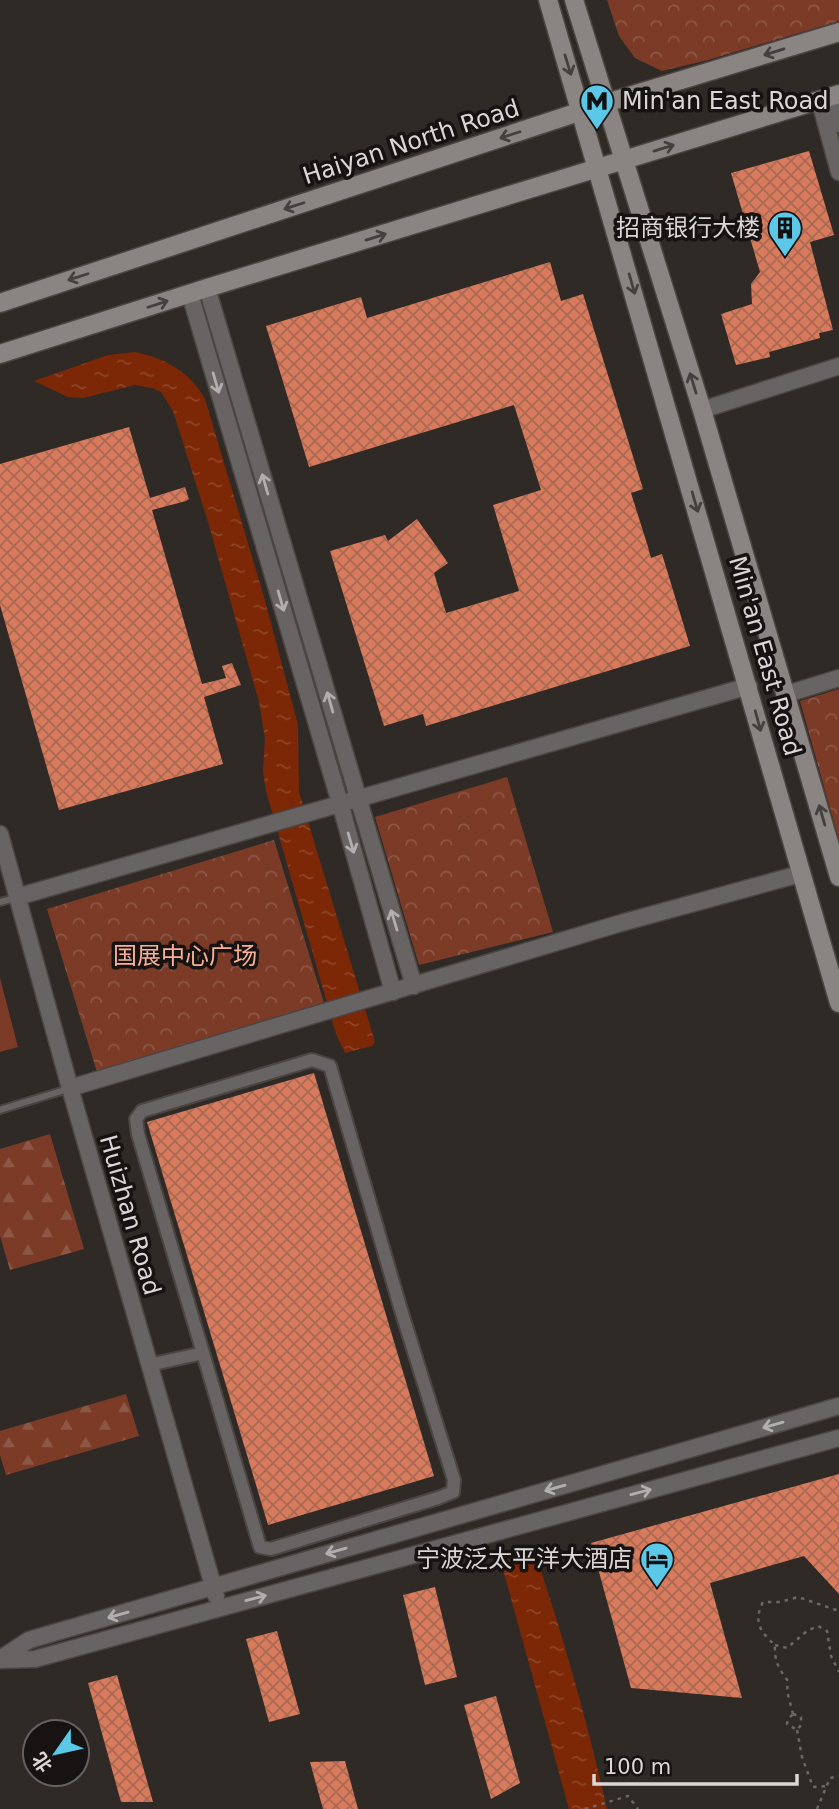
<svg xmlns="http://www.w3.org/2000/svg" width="839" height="1809" font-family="'DejaVu Sans','Noto Sans SC',sans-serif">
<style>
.green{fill:#7b3b27}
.forest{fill:url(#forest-firs)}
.park{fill:url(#park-crowns)}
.water{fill:url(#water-ripples)}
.building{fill:url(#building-cross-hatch)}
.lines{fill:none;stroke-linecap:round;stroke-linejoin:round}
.service-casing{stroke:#4c4643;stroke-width:10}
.minor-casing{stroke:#4c4643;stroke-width:16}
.tertiary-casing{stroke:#4c4643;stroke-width:19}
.secondary-casing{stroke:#4c4643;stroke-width:21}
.path{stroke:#6d6765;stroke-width:2.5;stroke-dasharray:3.5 5;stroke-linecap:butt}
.service{stroke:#686463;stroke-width:6}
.minor{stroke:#686463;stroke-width:12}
.tertiary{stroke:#686463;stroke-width:16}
.secondary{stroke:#8a8482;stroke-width:18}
.oneway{stroke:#44403f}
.oneway2{stroke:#b3afae}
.labels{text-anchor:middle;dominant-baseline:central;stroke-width:7;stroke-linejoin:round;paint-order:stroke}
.poi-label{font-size:24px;fill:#dcd7d6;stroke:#161312;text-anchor:end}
.street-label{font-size:24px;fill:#dcd7d6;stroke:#161312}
.park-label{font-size:24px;fill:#fab098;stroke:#161312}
</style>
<defs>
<pattern id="forest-firs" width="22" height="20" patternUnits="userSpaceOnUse" patternTransform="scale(1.75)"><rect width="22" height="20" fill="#7b3b27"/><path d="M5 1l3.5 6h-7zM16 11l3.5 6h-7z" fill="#8d5746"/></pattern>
<pattern id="park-crowns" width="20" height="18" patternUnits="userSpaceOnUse" patternTransform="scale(1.75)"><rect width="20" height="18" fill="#7b3b27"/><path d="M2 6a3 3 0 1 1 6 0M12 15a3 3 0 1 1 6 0" fill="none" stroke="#8d5746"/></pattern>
<pattern id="water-ripples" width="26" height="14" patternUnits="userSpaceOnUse" patternTransform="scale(1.75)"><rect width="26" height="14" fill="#7c2705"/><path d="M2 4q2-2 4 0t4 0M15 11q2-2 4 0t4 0" fill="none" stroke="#8e4629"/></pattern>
<pattern id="building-cross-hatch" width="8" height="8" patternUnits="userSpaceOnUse" patternTransform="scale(1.75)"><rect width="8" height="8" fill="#d87a5c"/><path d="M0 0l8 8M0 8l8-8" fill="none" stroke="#ab6954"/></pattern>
</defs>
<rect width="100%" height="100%" fill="#302a27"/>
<path class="green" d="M0,978L18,1047L0,1052Z"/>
<g class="forest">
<path d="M50,1134L84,1249L10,1270L0,1236V1149Z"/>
<path d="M126,1394L139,1436L6,1475L0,1455V1431Z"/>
</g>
<g class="park">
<path d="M607,0H839V21L708,60L662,71L635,58L619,36Z"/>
<path d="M839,689V840L800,701Z"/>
<path d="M507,777L553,932L419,965L375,817Z"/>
<path d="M274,840L324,1003L97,1072L47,909Z"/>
</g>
<g class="water">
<path d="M135,352C165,358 190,372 205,399L264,597L298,725L299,792L375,1042L372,1046L345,1053L336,1034L266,791L263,771L265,738L259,702L208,522L173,411L161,392L152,388L135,385L83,398L68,397L34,381L108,355Z"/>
<path d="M534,1550C563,1635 587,1721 607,1809H569L501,1562Z"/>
</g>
<g class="building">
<path d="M809,151L834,235L810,242L833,330L819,333L820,338L769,352L770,357L736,365L721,314L752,304L751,284L760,272L731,173Z"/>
<path d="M550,262L561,301L583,294L643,489L631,493L648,547L651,558L662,554L690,646L426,726L423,714L384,726L330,551L385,535L388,541L417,519L448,563L434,573L446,613L519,591L493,505L541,490L514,405L309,467L266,326L361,297L367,318Z"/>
<path d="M129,427L150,498L185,487L189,499L186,501L152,510L202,684L226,678L222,666L232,663L241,685L204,697L223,764L59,810L0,605V464Z"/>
<path d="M314,1073L434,1476L268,1525L147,1122Z"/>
<path d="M839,1474V1594L804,1556L710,1583L742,1698L631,1688L591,1543Z"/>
<path d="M435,1587L457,1677L425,1685L403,1595Z"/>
<path d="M277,1631L300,1714L269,1722L246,1639Z"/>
<path d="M117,1675L153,1802H121L88,1683Z"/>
<path d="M496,1696L520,1783L491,1799L464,1705Z"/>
<path d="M345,1761L358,1809H323L310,1762Z"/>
</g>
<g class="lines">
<g class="service-casing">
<g id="service">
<path d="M0,902L15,898"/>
<path d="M0,1110L68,1089"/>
</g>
</g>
<g class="minor-casing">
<path id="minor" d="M149,1365L203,1353L260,1547L271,1549L438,1498L453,1492L454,1480L401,1310L330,1066L312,1060L142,1111L136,1119L138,1134L203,1353"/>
</g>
<g class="tertiary-casing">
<g id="tertiary">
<path d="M831,97L839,124"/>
<path d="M820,102L839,172"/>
<path d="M207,288L414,986"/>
<path d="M190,294L340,803L393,992"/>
<path d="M702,410L839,366"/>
<path d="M787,694L839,678"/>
<path d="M0,834L70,1088L216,1596"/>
<path d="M17,897L749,686"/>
<path d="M70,1088L621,923L800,874"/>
<path d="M0,1659L29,1640L839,1406"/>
<path d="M0,1660L35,1659L839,1438"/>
</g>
</g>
<g class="secondary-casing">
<g id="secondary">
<path d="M548,0L839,1003"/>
<path d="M574,0L702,410L839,877"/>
<path d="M0,303L606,103L839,32"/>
<path d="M0,354L207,288L839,94"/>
</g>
</g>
<g class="path">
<path d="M775,1645L787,1648L807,1631L818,1626L827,1631L831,1656L839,1672"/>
<path d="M793,1714L787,1691L788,1681C779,1669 774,1661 775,1645C760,1632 753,1621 763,1602H780L798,1597L839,1611"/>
<path d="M793,1714L801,1717V1725L797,1730L787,1724L788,1719Z"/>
<path d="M797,1730L802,1757L813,1787L827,1786"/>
<path d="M585,1809L628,1796L638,1809"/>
<path d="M817,1809L830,1778L839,1776"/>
</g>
<use href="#service" class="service"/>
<use href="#minor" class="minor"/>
<use href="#tertiary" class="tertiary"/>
<use href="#secondary" class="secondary"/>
</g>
<defs><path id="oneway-shaft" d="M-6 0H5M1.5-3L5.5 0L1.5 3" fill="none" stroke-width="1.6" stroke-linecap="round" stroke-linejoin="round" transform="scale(1.75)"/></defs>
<g class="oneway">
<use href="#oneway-shaft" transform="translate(774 52) rotate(163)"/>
<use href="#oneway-shaft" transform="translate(568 65) rotate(73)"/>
<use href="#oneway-shaft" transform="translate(510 135) rotate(162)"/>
<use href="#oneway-shaft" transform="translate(664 148) rotate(-17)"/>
<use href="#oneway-shaft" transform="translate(294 206) rotate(162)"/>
<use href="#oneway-shaft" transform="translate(376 237) rotate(-17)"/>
<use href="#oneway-shaft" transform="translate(78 277) rotate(162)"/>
<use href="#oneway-shaft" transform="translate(632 284) rotate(74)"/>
<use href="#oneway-shaft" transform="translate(158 304) rotate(-18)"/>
<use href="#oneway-shaft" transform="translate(693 383) rotate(-107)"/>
<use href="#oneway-shaft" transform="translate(695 502) rotate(74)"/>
<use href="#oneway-shaft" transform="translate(758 721) rotate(75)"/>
<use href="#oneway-shaft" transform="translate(822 815) rotate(-106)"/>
</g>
<g class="oneway2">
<use href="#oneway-shaft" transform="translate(216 383) rotate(74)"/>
<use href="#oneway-shaft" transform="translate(265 484) rotate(-106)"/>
<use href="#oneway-shaft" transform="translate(281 601) rotate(74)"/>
<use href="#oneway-shaft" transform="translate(330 702) rotate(-106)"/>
<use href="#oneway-shaft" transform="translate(351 843) rotate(74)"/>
<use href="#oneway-shaft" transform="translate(394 920) rotate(-107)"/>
<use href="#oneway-shaft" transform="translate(773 1425) rotate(164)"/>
<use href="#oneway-shaft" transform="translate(555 1488) rotate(164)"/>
<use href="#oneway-shaft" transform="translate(641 1492) rotate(-15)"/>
<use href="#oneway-shaft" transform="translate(336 1551) rotate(164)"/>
<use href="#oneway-shaft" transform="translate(256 1598) rotate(-15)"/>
<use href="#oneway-shaft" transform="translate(118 1615) rotate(164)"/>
</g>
<defs>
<g id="metro-pin" transform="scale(1.75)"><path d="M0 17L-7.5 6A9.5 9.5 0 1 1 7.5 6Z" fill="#5ac8e6" stroke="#161312"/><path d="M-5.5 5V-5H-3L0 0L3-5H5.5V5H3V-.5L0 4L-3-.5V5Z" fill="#111"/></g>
<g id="building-pin" transform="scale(1.75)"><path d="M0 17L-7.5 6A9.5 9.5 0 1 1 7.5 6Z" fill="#5ac8e6" stroke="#161312"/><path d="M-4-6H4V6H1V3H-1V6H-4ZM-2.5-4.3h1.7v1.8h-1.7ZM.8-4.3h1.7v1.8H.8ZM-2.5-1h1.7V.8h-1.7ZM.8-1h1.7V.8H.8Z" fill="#111"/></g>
<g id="hotel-pin" transform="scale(1.75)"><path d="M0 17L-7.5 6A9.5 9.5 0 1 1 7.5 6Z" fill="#5ac8e6" stroke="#161312"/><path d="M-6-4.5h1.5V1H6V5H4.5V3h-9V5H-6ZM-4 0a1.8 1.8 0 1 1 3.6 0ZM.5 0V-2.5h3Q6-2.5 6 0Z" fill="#111"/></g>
</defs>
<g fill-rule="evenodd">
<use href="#metro-pin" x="597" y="101"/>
<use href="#building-pin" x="785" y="228"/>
<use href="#hotel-pin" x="657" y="1559"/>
</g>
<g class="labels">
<g class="poi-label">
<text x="622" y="101" text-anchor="start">Min'an East Road</text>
<text x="760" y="228">招商银行大楼</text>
<text x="632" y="1559">宁波泛太平洋大酒店</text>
</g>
<g class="street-label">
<text transform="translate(411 142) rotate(-18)">Haiyan North Road</text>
<text transform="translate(765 656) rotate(74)">Min'an East Road</text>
<text transform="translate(130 1215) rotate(74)">Huizhan Road</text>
</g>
<g class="park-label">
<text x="185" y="956">国展中心广场</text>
</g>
</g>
<g transform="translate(56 1753) rotate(236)"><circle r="33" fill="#161312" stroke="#656160" stroke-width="2"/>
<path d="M0-5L12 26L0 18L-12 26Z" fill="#5ac8e6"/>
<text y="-10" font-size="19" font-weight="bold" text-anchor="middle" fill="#dcd7d6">北</text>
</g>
<path d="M594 1774v10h203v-10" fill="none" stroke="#dcd7d6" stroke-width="3.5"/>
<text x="604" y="1774" font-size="21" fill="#dcd7d6" stroke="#161312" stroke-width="5" paint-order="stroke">100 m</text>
</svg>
